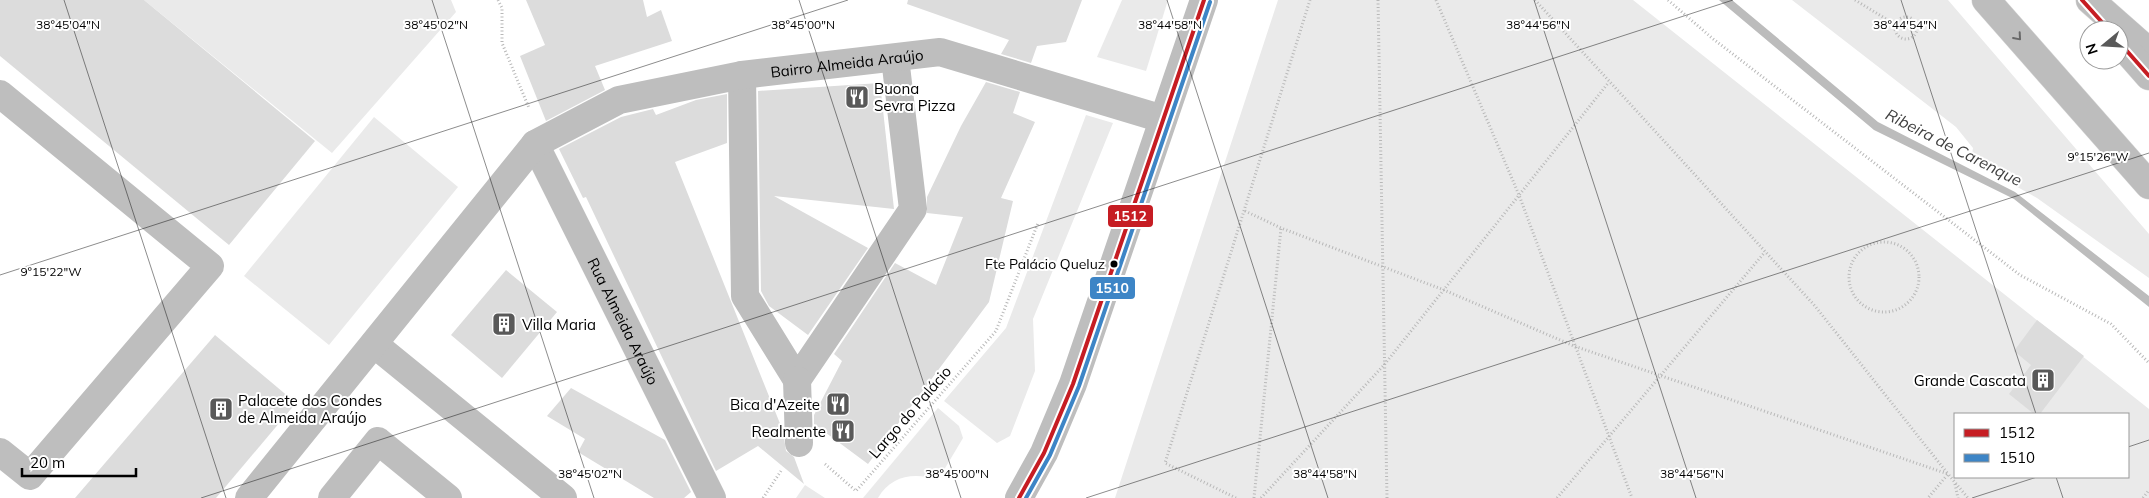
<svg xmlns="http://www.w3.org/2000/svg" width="2149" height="498" font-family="Mulish,sans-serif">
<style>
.green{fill:#eaeaea;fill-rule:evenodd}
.water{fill:#bcbcbc}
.building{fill:#dcdcdc}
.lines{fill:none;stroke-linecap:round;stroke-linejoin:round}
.highway-casing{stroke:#dbdbdb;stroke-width:29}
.path{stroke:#b8b8b8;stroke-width:3;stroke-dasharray:1 2.5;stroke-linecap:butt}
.minor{stroke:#bebebe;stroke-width:28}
.highway{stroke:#bdbdbd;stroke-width:28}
.bus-1-casing{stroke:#fff;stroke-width:8}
.bus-2-casing{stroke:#fff;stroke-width:8}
.bus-1{stroke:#c61d23;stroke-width:4}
.bus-2{stroke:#3d85c6;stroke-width:4}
.oneway{stroke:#686868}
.ticks{fill:none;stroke:#000;stroke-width:1;stroke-opacity:0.45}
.bus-dot{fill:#000;stroke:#fff;stroke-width:2}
.labels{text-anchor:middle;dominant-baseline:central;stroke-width:4;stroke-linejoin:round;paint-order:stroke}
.bus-label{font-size:14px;fill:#000;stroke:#fff;text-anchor:end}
.street-label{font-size:15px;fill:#000;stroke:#fff}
.poi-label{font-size:15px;fill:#000;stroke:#fff;text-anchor:start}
.water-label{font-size:16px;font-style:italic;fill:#404040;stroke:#fff}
.ticks-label{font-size:12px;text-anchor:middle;fill:#000;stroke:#fff;stroke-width:4;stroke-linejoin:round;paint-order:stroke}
.line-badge{stroke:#fff;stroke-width:2}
.badge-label{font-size:14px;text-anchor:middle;font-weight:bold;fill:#fff}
</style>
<rect width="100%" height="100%" fill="#fff"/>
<g class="green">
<path d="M144,0H451L456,12L332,153Z"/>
<path d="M1122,0H1168L1146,71L1097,57Z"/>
<path d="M1278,0H1633L2149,409V498H1115ZM1955,414H2128V477H1955Z"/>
<path d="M1792,0H1948L2149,234V278L2037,198L1971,161L1973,148L1956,127Z"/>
<path d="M1086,115L1113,123L1033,319L1035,371L1010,436L997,443L944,401L1006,328Z"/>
<path d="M374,117L458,187L329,345L244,276Z"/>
<path d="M938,408L959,426L963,438L938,480C915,472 891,475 878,498H863Z"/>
<path d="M805,485L825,498H796Z"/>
</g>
<path class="water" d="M1719,0H1732L1878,122L2015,192L2149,296V307L2014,199L1874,130Z"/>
<g class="building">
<path d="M0,0H144L315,141L229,245L0,56Z"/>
<path d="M526,0H643L647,17L661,10L672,41L595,66L605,90L546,121L520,56L545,45Z"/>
<path d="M908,0H1082L1066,42L1037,46L1031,63L1001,54L1009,40L907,4Z"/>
<path d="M986,82L1020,92L1013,113L1035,122L1001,198L1013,201L989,302L868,464L814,424V415L842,361L834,354L895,263L936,285L963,217L927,213V197L961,126Z"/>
<path d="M880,83L894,209L774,196L868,248L808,335L769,306L761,291L758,91Z"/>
<path d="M727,94V143L675,162L783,431L786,451L794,457L804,484L758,446L716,471L586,197L583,198L559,149L621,117L653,109L656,115L696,100Z"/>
<path d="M506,270L557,312L502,378L451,335Z"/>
<path d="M2037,320L2084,356L2040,414H2034L2009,394L2031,365L2014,351Z"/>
<path d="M215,335L296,403L216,498H75Z"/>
<path d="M571,388L665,440L691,492L684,498H654L578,452L585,439L547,416Z"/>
</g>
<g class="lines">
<g class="highway-casing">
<g id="highway">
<path d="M1986,0L2149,185"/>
<path d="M2090,0L2149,52"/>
<path d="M2120,43L2149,76"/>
</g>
</g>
<g class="path">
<path d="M498,0L502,8V43L529,108"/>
<path d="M1378,0L1387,498"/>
<path d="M1436,0L1519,195L1632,498"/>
<path d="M1535,0L1815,306L1948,474L1928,498"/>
<path d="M1668,0L1712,38L2020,275L2111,324L2149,363"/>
<path d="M1855,0L1896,25"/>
<circle cx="1906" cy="28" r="11"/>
<path d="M1245,211L1281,228L1444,290L1574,346L1948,474L1968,498"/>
<circle cx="1884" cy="277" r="35"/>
<path d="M825,464L856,491L996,331L1038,223"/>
<path d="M1955,484L1958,498"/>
<path d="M763,498L781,471"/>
<path d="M1236,498L1165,463L1310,0"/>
<path d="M1254,498L1281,228"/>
<path d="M1261,498L1384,365L1609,82"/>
<path d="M1557,498L1765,252"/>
<path d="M2143,498L2149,490"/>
</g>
<g class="minor">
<path d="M742,75L745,296L797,380L913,209L895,58"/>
<path d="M0,94L210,266L30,476L0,452"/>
<path id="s1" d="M535,144L712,498"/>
<path d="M374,344L563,498"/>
<path d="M797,380L799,443"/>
<path id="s2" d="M249,498L535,144L619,100L742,75L940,52L1163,119"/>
<path d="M332,498L378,441L448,498"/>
<path d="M1019,498L1044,453L1073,384L1204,0"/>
</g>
<use href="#highway" class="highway"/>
<g class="bus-1-casing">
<g id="bus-1">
<path d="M2082,0L2109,30"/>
<path d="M2119,42L2149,76"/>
<path d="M1019,498L1044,453L1073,384L1204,0"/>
</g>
</g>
<g class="bus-2-casing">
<path id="bus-2" d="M1026,498L1050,455L1079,386L1210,2"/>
</g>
<use href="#bus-1" class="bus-1"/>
<use href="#bus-2" class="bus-2"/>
</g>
<defs><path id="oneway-chevron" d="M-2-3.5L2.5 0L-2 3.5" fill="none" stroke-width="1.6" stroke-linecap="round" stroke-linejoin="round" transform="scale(1.25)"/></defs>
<use class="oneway" href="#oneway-chevron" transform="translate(2018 37) rotate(49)"/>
<path class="ticks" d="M64,0L226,498M432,0L594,498M799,0L961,498M1167,0L1328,498M1534,0L1696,498M1901,0L2036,414M0,275L848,0M2128,447L2149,440M2056,477L2063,498M201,498L1733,0M1086,498L2149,153M1972,498L2037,477"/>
<defs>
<g id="restaurant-square" transform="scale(1.25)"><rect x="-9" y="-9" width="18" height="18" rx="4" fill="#595959" stroke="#fff"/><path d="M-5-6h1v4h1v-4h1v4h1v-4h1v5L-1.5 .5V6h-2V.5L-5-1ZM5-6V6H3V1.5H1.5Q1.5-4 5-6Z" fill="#fff"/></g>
<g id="building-square" transform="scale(1.25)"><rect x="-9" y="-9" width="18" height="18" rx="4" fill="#595959" stroke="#fff"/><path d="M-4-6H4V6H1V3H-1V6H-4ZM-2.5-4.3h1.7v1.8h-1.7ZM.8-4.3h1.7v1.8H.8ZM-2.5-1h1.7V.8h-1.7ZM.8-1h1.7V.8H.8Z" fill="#fff"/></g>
</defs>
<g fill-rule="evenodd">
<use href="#restaurant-square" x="857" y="97"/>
<use href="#building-square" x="504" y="324"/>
<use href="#building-square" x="2043" y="380"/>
<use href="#restaurant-square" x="838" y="404"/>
<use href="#building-square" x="221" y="409"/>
<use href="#restaurant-square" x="843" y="431"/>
</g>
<circle class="bus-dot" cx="1114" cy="264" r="4.5"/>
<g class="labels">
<g class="bus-label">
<text x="1105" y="264">Fte Palácio Queluz</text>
</g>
<g class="street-label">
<text stroke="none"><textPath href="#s2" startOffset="781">Bairro Almeida Araújo</textPath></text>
<text stroke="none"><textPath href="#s1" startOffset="198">Rua Almeida Araújo</textPath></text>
<text transform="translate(910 412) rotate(-49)">Largo do Palácio</text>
</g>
<g class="poi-label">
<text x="874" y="88">Buona<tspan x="874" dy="17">Sevra Pizza</tspan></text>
<text x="522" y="324">Villa Maria</text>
<text x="2026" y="380" text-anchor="end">Grande Cascata</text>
<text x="238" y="400">Palacete dos Condes<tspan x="238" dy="17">de Almeida Araújo</tspan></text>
<text x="820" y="404" text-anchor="end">Bica d'Azeite</text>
<text x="826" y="431" text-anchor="end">Realmente</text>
</g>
<g class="water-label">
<text transform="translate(1954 147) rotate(27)">Ribeira de Carenque</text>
</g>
</g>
<g class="ticks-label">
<text x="68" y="29">38°45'04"N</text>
<text x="436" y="29">38°45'02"N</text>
<text x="803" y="29">38°45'00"N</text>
<text x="1170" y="29">38°44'58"N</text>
<text x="1538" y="29">38°44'56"N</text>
<text x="1905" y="29">38°44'54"N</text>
<text x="2098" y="161">9°15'26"W</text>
<text x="51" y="276">9°15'22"W</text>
<text x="590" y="478">38°45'02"N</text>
<text x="957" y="478">38°45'00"N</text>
<text x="1325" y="478">38°44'58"N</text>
<text x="1692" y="478">38°44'56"N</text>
</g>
<g class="line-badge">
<rect x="1107" y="204" width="47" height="24" rx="5" fill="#c61d23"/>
<rect x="1089" y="276" width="47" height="24" rx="5" fill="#3d85c6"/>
</g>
<g class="badge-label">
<text x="1130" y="221">1512</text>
<text x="1112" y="293">1510</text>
</g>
<rect x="1954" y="413" width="175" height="65" fill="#ffffff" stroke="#999999"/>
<rect x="1964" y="429" width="25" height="8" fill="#c61d23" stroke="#999999"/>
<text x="1999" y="438" font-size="15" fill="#000000">1512</text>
<rect x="1964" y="454" width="25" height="8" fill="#3d85c6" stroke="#999999"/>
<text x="1999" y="463" font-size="15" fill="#000000">1510</text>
<g transform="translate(2104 45) rotate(252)"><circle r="24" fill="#ffffff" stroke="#999999"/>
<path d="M0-4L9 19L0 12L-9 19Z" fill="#595959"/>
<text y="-8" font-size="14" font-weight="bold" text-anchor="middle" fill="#000000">N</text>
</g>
<path d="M22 468v8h114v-8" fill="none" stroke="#000000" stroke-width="2.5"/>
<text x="30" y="468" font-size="15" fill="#000000" stroke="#ffffff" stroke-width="4" paint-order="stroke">20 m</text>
</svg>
